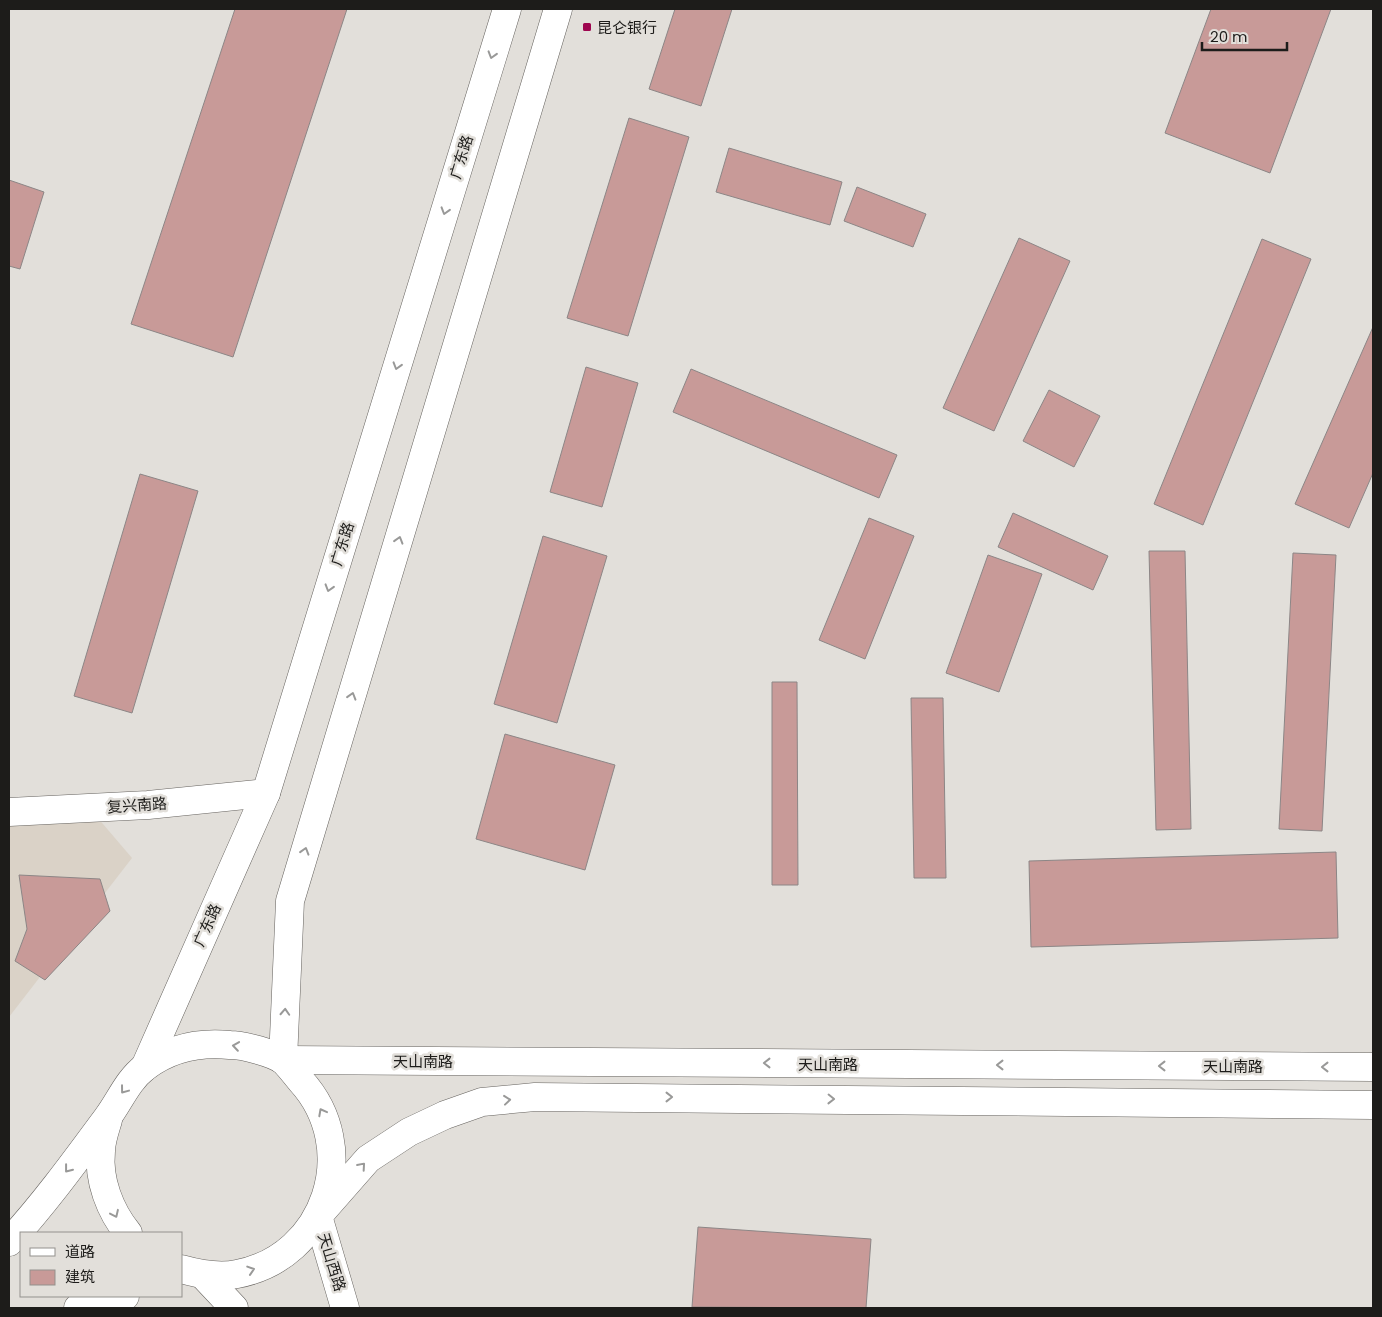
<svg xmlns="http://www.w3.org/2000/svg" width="1382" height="1317" font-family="Poppins,'Noto Sans SC',sans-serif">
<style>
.built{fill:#dad2c7}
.building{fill:#c89a98;stroke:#8c8686}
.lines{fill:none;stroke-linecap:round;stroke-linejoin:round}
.minor-casing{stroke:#65625e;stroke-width:29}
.major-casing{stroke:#65625e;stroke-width:29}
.minor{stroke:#fff;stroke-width:28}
.major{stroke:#fff;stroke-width:28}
.oneway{stroke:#999998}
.poi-dot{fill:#9e064f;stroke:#e2dfda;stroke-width:2}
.labels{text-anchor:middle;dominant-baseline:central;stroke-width:5;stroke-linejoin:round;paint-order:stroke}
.poi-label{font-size:15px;fill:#1d1c1a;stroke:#e2dfda;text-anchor:start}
.street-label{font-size:15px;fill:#1d1c1a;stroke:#e2dfda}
</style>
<rect width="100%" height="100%" fill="#e2dfda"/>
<path class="built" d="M91,810L132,858L9,1017V815Z"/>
<g class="building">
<path d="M235,9H347L233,357L131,324Z"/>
<path d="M675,9H732L701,106L649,89Z"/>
<path d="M1211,9H1331L1270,173L1165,133Z"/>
<path d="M629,118L689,137L628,336L567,318Z"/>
<path d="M729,148L842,182L830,225L716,192Z"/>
<path d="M9,180L44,192L20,269L9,266Z"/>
<path d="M857,187L926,214L913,247L844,221Z"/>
<path d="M1019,238L1070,261L994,431L943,408Z"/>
<path d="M1262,239L1311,259L1203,525L1154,504Z"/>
<path d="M1373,327V473L1349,528L1295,504Z"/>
<path d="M586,367L638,383L602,507L550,492Z"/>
<path d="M691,369L897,455L879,498L673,412Z"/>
<path d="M1049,390L1100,416L1074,467L1023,441Z"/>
<path d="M140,474L198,491L132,713L74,696Z"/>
<path d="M1013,513L1108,556L1093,590L998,547Z"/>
<path d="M869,518L914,536L865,659L819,640Z"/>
<path d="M543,536L607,556L557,723L494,704Z"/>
<path d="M1149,551H1185L1191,829L1156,830Z"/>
<path d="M1293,553L1336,555L1322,831L1279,829Z"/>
<path d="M988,555L1042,574L999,692L946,673Z"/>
<path d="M772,682H797L798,885H772Z"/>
<path d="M911,698H943L946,878H914Z"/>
<path d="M505,734L615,765L585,870L476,839Z"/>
<path d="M1336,852L1338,938L1031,947L1029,861Z"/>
<path d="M19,875L100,879L110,911L45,980L15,961L27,929Z"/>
<path d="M698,1227L871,1239L866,1308L692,1307Z"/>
</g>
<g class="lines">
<g class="minor-casing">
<path id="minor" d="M9,812L148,805L266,793"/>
</g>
<g class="major-casing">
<g id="major">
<path d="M283,1060L290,901L558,9"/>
<path d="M283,1060L1373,1067"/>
<path d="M145,1067L266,793L507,9"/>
<path d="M108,1120C105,1130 101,1141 101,1151C98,1180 110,1211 128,1233"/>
<path d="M9,1242C44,1204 76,1160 107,1118C120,1101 127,1081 145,1067C170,1048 200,1042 230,1045C243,1045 274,1053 284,1061C290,1067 296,1075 301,1081C362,1148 327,1257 237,1274C218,1278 199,1274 181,1269"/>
<path d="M203,1275L234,1308"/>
<path d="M78,1308L125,1296"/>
<path d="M345,1308L318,1216L368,1159L409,1132L445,1115L482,1102L535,1097L1373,1105"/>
</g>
</g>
<use href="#minor" class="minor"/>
<use href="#major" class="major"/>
</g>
<defs><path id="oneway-chevron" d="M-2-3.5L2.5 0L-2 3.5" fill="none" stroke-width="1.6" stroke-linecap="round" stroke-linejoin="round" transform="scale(1.25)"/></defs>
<g class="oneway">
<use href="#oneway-chevron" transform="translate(492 55) rotate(107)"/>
<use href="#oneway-chevron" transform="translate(445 211) rotate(107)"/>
<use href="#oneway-chevron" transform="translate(397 366) rotate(107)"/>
<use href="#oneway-chevron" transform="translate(399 540) rotate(-73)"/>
<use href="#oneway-chevron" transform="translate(329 588) rotate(107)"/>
<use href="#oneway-chevron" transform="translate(352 696) rotate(-73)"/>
<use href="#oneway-chevron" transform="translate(305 851) rotate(-73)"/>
<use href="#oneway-chevron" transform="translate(285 1012) rotate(-87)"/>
<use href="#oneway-chevron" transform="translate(236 1046) rotate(-172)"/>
<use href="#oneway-chevron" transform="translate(767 1063) rotate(-180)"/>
<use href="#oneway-chevron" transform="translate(1000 1065) rotate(-180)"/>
<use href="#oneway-chevron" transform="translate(1162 1066) rotate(-180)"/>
<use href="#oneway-chevron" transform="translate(1325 1067) rotate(-180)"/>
<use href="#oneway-chevron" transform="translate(124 1090) rotate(127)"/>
<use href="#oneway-chevron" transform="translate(669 1097)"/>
<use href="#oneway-chevron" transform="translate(831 1099) rotate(1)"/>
<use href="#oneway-chevron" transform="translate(507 1100) rotate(-6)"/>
<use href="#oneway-chevron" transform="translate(322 1112) rotate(-118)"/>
<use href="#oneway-chevron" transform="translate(362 1166) rotate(-49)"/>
<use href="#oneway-chevron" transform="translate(68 1169) rotate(128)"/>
<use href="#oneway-chevron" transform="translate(115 1214) rotate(65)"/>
<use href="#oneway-chevron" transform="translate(251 1270) rotate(-18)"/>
</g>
<rect class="poi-dot" x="582" y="22" width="10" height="10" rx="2.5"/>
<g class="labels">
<g class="poi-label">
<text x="597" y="27">昆仑银行</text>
</g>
<g class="street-label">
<text transform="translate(461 157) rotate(-73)">广东路</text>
<text transform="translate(342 544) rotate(-73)">广东路</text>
<text transform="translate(137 805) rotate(-4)">复兴南路</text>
<text transform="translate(207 925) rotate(-66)">广东路</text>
<text x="423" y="1061">天山南路</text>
<text x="828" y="1064">天山南路</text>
<text x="1233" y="1066">天山南路</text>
<text transform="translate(332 1262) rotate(73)">天山西路</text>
</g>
</g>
<rect width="1382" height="1317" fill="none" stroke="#1d1c1a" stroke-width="20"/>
<rect x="20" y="1232" width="162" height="65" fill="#e2dfda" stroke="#93918d"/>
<rect x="30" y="1248" width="25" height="8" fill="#ffffff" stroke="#93918d"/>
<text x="65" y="1257" font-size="15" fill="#1d1c1a">道路</text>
<rect x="30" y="1270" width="25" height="15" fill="#c89a98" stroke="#93918d"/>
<text x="65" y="1282" font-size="15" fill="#1d1c1a">建筑</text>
<path d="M1202 42v8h85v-8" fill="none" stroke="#1d1c1a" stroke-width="2.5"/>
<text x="1210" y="42" font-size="15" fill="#1d1c1a" stroke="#e2dfda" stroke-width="4" paint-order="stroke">20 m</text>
</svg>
